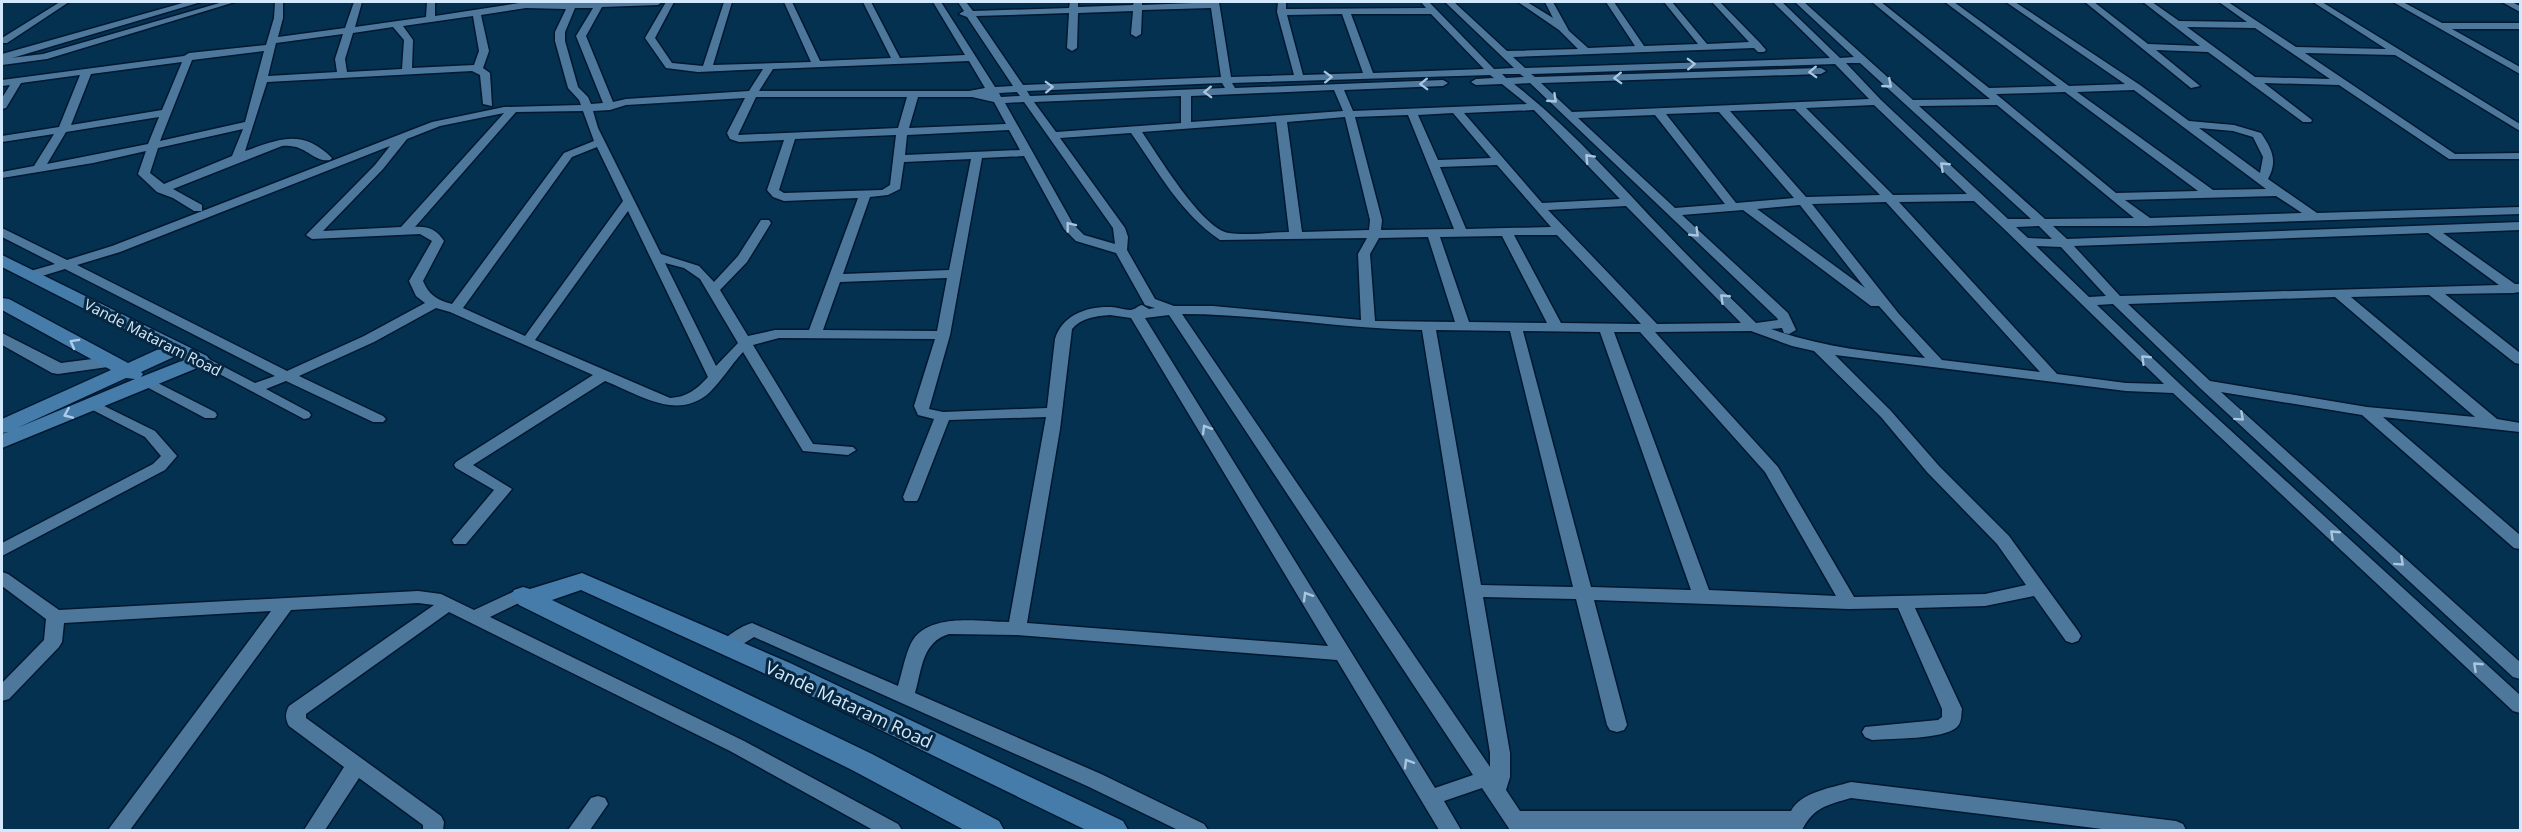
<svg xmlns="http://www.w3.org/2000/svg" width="2522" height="832" font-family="'Open Sans',sans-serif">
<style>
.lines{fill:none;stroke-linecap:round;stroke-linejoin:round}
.minor-casing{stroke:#001830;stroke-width:3}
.tertiary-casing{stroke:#001830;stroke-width:3}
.secondary-casing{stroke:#001830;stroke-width:3}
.minor{fill:#4e779c;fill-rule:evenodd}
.tertiary{fill:#4e779c;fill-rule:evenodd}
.secondary{fill:#467caa;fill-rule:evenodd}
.oneway{stroke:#aac6df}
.oneway2{stroke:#afcde8}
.labels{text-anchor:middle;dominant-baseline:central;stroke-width:6;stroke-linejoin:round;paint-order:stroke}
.street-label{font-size:15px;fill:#d2e8fc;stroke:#072740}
.near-street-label{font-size:18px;fill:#d2e8fc;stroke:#072740}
</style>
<rect width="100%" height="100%" fill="#053151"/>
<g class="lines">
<g class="minor-casing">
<g id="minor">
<path d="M60,2H69L7,43H2V38Z"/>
<path d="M223,2H235L47,59L2,65V59L43,54Z"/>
<path d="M275,2H283V18L278,37L345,28L354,2H362L355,27L426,17L427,2H435V16L526,2H662L658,5L602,7L586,36L613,102L626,99L749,91L763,69L698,72L666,68L645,38L666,2H674L655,38L672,63L703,66L724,2H732L713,65L811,62L784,2H792L820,61L891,58L863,2H871L900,58L965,55L933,2H941L995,87L1013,86L967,17L959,14L964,11L958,2H966L973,11L1069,8L1070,2H1078V7L1133,5L1134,2H1142V5L1219,2L1231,77L1294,75L1277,12L1278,2H1286V9L1426,8L1421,2H1429L1494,69L1514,68L1445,2H1454L1507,51L1578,49L1559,30L1518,2H1527L1553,18L1545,2H1553L1569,31L1588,48L1635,46L1606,2H1614L1644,46L1698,44L1664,2H1672L1707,44L1749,42L1712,2H1720L1760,43L1766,50L1764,52H1758L1754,48L1513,57L1525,68L1830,58L1773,2H1782L1840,58L1854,57L1795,2H1804L1913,100L1990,99L1872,2H1881L1989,88L2057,86L1945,2H1954L2069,86L2125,84L2006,2H2015L2140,85L2189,121L2234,125L2261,133C2272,149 2278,161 2268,179L2317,213L2520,207V214L2147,226H2053L2067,239L2520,222V230L2443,233L2515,284H2520V292L2513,293L2445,294L2520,353V364L2515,363L2429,295L2351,297L2497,419L2520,423V432L2383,417L2520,535V549L2514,548L2362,415L2221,392L2520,662V679L2513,677L2200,388L2113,304L2097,305L2182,386L2520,695V713L2513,711L2173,393L2126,391L1835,355L1891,411L1939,466L2009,536L2078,631L2081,636L2078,641L2072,643L2066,641L2034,596L1985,606L1915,608L1962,709C1961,715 1962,722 1957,727C1943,740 1892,738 1872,740L1865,737L1862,732L1865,727L1938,720L1942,717V709L1898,608L1849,609L1594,600L1627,725L1624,730L1617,732L1610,730L1607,725L1576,599L1483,597L1510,753V777L1506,790L1520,811H1791C1801,792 1831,788 1851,782L2176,821L2183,824L2186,830H2110L1851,798C1827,805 1814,807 1802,830H1782V829L1510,830L1482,788L1444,801L1461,830H1439L1337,660L1017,635L949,634C922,642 922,669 915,693L1101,774L1204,824L1208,830H1178L1087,786L754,637L727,654L720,652L718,647C724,637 741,626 752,623L898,686C902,673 907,646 915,637C936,613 981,622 1009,622L1046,417L949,420L919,497L917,501H905L903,497L934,419L918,415L914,406L935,339L779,338L753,345L813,444L853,447L856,450L848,455L803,451L743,352C731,365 722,380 710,392C678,422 638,394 605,381L473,465L512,489L466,544H454L452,540L494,490L456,468L454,465L456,462L593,375L450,312L436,308L374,342L299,376L383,416L386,419L383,422H373L286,381L266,389L309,412L311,415L309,418L304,419L193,360L195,357H205L255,383L275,376L65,269L32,279L27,278L26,275L27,272L55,264L2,237V228L67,260L112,246L432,122L504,107L581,105L579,100L568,88L555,41V32L566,9L526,8L481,15L489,51L483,68L490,73L492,106L483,104L480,75L472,71L267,82L245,151C280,139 302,128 332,158L330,160C313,163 306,143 282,146L173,189L202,205V211H194L173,198L157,192L140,176L138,174L146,151L93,163L2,178V172L34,166L54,134L2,142V136L59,127L80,75L21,83L6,108L2,109V98L10,85L2,86V80L184,56L189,53L266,45L274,18ZM575,8H593L576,36L603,103L591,104L588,97L578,87L565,41V32ZM1211,8L1221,77L1023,85L976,16L1069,13L1067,48L1072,51L1077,48L1078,13L1133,11L1131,34L1136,37L1141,34L1142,10ZM1342,14L1363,73L1303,75L1287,15ZM1351,14H1431L1484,69L1373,73ZM473,16L479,51L474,65L412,68L413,40L403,26ZM393,27L404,40L402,69L347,72L345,59L353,33ZM343,34L335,59L337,72L268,76L276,43ZM264,51L245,122L160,141L192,60ZM969,61L985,88L969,91H759L773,69ZM182,62L162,110L71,125L91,74ZM1846,63H1860L2031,219H2008L1881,100ZM1835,64L1869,99L1572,112L1541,83L1821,74L1826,71L1821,68L1535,77L1531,74ZM1502,74H1520L1524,77L1506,78ZM1490,75L1494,78L1476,79L1471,82L1476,85L1502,84L1527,104L1353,111L1344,90L1443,86L1448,83L1443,80L1235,88L1232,83ZM1222,83L1225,88L1030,96L1027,91ZM1530,83L1777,318L1778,320L1756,323C1727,294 1696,265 1668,235C1618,183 1571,128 1514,84ZM1334,90L1343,111L1191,122V96ZM2134,90L2266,189L2213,190L2077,92ZM1017,92L1020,96L1001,97L999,93ZM2065,92L2198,191L2116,193L1996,94ZM1181,96V123L1056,132L1034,102ZM756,97H907L898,128L738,135ZM918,97H972L994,102L1006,124L909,128ZM745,98L727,133L730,139L739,142L784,140L767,190L773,197L784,201L858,198L809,330H775L748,336L720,290L747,262L771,223L769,220H761L738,256L714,282L699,266L661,254L598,128L593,111L610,110L626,105ZM1024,102L1113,228L1115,244L1084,235L1073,224L1005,103ZM1874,105L1967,194L1893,195L1806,108ZM1997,105L2134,218L2045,219L1919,106ZM1795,109L1880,195L1806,197L1730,111ZM1534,110L1620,199L1542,203L1464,113ZM583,111L594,141L564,153L452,304C437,300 429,295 423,281L444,241C437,230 428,226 415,227L516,112ZM1719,112L1794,198L1736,203L1666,114ZM504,113L401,227L323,231L383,169L407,139L440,126ZM1453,113L1491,158L1438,160L1418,115ZM1408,115L1454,229L1381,230L1382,220L1355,117ZM1655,115L1725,204L1675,208L1578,118ZM159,117L148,144L47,164L66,132ZM1345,117L1370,220L1369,230L1302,232L1287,122ZM1276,122L1289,232C1270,232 1248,236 1229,233C1202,229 1158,155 1142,132ZM2199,128L2233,131L2253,137L2263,157L2260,173ZM243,129L232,156L164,184L150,173L158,148ZM1009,130L1020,150L905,155L907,135ZM1131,133C1158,171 1180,213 1220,240L1367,238L1358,254L1361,320L1213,306H1174L1155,299L1127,250L1128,237L1125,228L1060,138ZM896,135L890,185L882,190L784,193L779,190L795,139ZM390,146L375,165L306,235L312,239L420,234L432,241L409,281L416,296L425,303L364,336L287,371L77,265L120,252ZM597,147L623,201L525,336L463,308L572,157ZM1024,156L1064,229L1076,241L1116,253L1145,305L1155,308L1149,309L1142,305C1137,306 1135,310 1130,310C1124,310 1117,307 1111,307C1087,306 1062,315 1055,339L1047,408L943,412L929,409L950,335L982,158ZM971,159L949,270L843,274L870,197L888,195L900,189L904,162ZM1497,165L1551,227L1466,229L1440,167ZM2276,196L2302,213L2150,218L2125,200ZM1974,201L2001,226L2164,384L2126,383L2057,374L1899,202ZM1886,202L2040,372L1942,360L1899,314L1812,204ZM1800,205L1865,288L1757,209ZM1626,206L1741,323L1657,324L1548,210ZM1743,210L1871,306H1879L1925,358C1872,352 1821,347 1771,329L1782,328L1784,333L1789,334L1796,330L1788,313L1682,215ZM628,211L708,377C696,390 687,397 670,398L535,340ZM2039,226L2052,239L2028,238L2016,227ZM2428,233L2499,285L2120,296L2074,246ZM1514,235H1557L1641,324L1561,323ZM1502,236L1547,323L1469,322L1440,237ZM1428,237L1455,322L1375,321L1370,254L1379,238ZM2036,246L2061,247L2106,296L2089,297ZM665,263L684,268L700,279L738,343L716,366ZM947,278L937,331L823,330L840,282ZM2335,297L2475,417L2367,407L2210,381L2128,304ZM1182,314C1263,314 1342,329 1422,330L1490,753V767ZM1110,315L1131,318L1328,646L1027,623L1060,429L1072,329C1081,318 1096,316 1110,315ZM1169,315L1473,775L1435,788L1145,318ZM1436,330L1510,331L1573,587L1481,585ZM1523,331L1600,332L1691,590L1591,587ZM1751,331L1792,346L1814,351L1881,417L1927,472L1997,544L2026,585L1985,594L1854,597L1778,467L1655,332ZM1614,332H1640L1765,472L1836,596L1709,590Z"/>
<path d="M2085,2H2094L2148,44L2200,46L2143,2H2152L2179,21L2247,22L2219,2H2228L2296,47L2386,49L2313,2H2322L2520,124V131L2395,55L2305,53L2455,154L2520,153V159H2449L2339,85L2264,83L2312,120L2311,122H2303L2208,52L2156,50L2200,86L2191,88ZM2187,27L2255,28L2330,79L2255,77Z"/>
<path d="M2393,2H2403L2442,23H2520V29H2452L2520,67V74Z"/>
<path d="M2502,2H2512L2520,6V12Z"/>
<path d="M148,378L215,412L217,415L215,418H205L143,385L141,382Z"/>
<path d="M92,400L155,431L177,456L165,470L2,556V543L153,464L161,456L145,437L87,407L85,404Z"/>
<path d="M2,572L8,574L59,610L418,591L441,594L474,610L515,591H527L530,595L527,599L490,617L744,741L898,824L902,830H873L730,751L449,612L306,714V718L441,816L444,822L443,830H423V825L359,778L325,830H304L344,767L289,726C285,719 285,713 289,706L434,605L418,603L291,610L130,830H108L271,611L64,623L62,642L59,647L9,699L2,701V683L44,640L46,619L2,586Z"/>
<path d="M598,796L605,798L608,804L590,830H568L591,798Z"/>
</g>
</g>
<g class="tertiary-casing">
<g id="tertiary">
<path d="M186,2H201L2,61V54Z"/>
<path d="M2,333L61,363L108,357L114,358L117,362L114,366L108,367L58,374L52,373L2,345Z"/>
</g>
</g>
<g class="secondary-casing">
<g id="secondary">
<path d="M2,255L207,356L210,360L207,364L2,448V434L8,432L2,433V419L111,370L2,310V298L9,299L128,363L161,348L2,267ZM176,356L184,360L141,377L143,374L141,372ZM126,378L135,379L17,428Z"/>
<path d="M582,573L790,663L1123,821L1128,830H1086L772,677L581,590L552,600L872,754L999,821L1004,830H964L852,770L519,605L511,596L514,590L523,587L530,589Z"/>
</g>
</g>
<use href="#minor" class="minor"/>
<use href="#tertiary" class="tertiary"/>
<use href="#secondary" class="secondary"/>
</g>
<defs><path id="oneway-chevron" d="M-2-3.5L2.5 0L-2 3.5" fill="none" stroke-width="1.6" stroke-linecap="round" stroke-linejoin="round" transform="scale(1.5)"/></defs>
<g class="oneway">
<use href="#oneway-chevron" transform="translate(1691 64) rotate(-2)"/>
<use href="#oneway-chevron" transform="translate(1813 72) rotate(178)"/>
<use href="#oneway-chevron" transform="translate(1328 77) rotate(-2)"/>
<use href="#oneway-chevron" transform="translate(1618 78) rotate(178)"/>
<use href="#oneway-chevron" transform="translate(1424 84) rotate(178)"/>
<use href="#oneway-chevron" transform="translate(1888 84) rotate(41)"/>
<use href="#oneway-chevron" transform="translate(1049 87) rotate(-2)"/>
<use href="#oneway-chevron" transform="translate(1208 92) rotate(178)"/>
<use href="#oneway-chevron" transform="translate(1553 99) rotate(43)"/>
<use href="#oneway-chevron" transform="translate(1589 158) rotate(-133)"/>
<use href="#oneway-chevron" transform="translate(1944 166) rotate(-137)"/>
<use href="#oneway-chevron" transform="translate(1070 226) rotate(-128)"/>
<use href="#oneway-chevron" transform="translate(1695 233) rotate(44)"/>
<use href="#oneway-chevron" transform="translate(1724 298) rotate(-136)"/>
<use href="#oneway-chevron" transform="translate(2145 359) rotate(-136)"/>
<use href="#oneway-chevron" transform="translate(2240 417) rotate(42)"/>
<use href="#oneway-chevron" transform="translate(1206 429) rotate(-121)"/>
<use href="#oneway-chevron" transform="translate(2334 534) rotate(-137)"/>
<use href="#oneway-chevron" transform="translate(2400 562) rotate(42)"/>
<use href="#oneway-chevron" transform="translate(1307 596) rotate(-121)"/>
<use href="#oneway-chevron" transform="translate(2477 666) rotate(-137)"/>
<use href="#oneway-chevron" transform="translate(1408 763) rotate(-121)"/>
</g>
<g class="oneway2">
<use href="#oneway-chevron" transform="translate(74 343) rotate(-151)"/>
<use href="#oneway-chevron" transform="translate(68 414) rotate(157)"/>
</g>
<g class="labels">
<g class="street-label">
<text transform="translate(153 337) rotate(27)">Vande Mataram Road</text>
</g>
<g class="near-street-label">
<text transform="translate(849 704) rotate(25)">Vande Mataram Road</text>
</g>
</g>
<rect width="2522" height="832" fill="none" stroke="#d2e8fc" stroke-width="6"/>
</svg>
